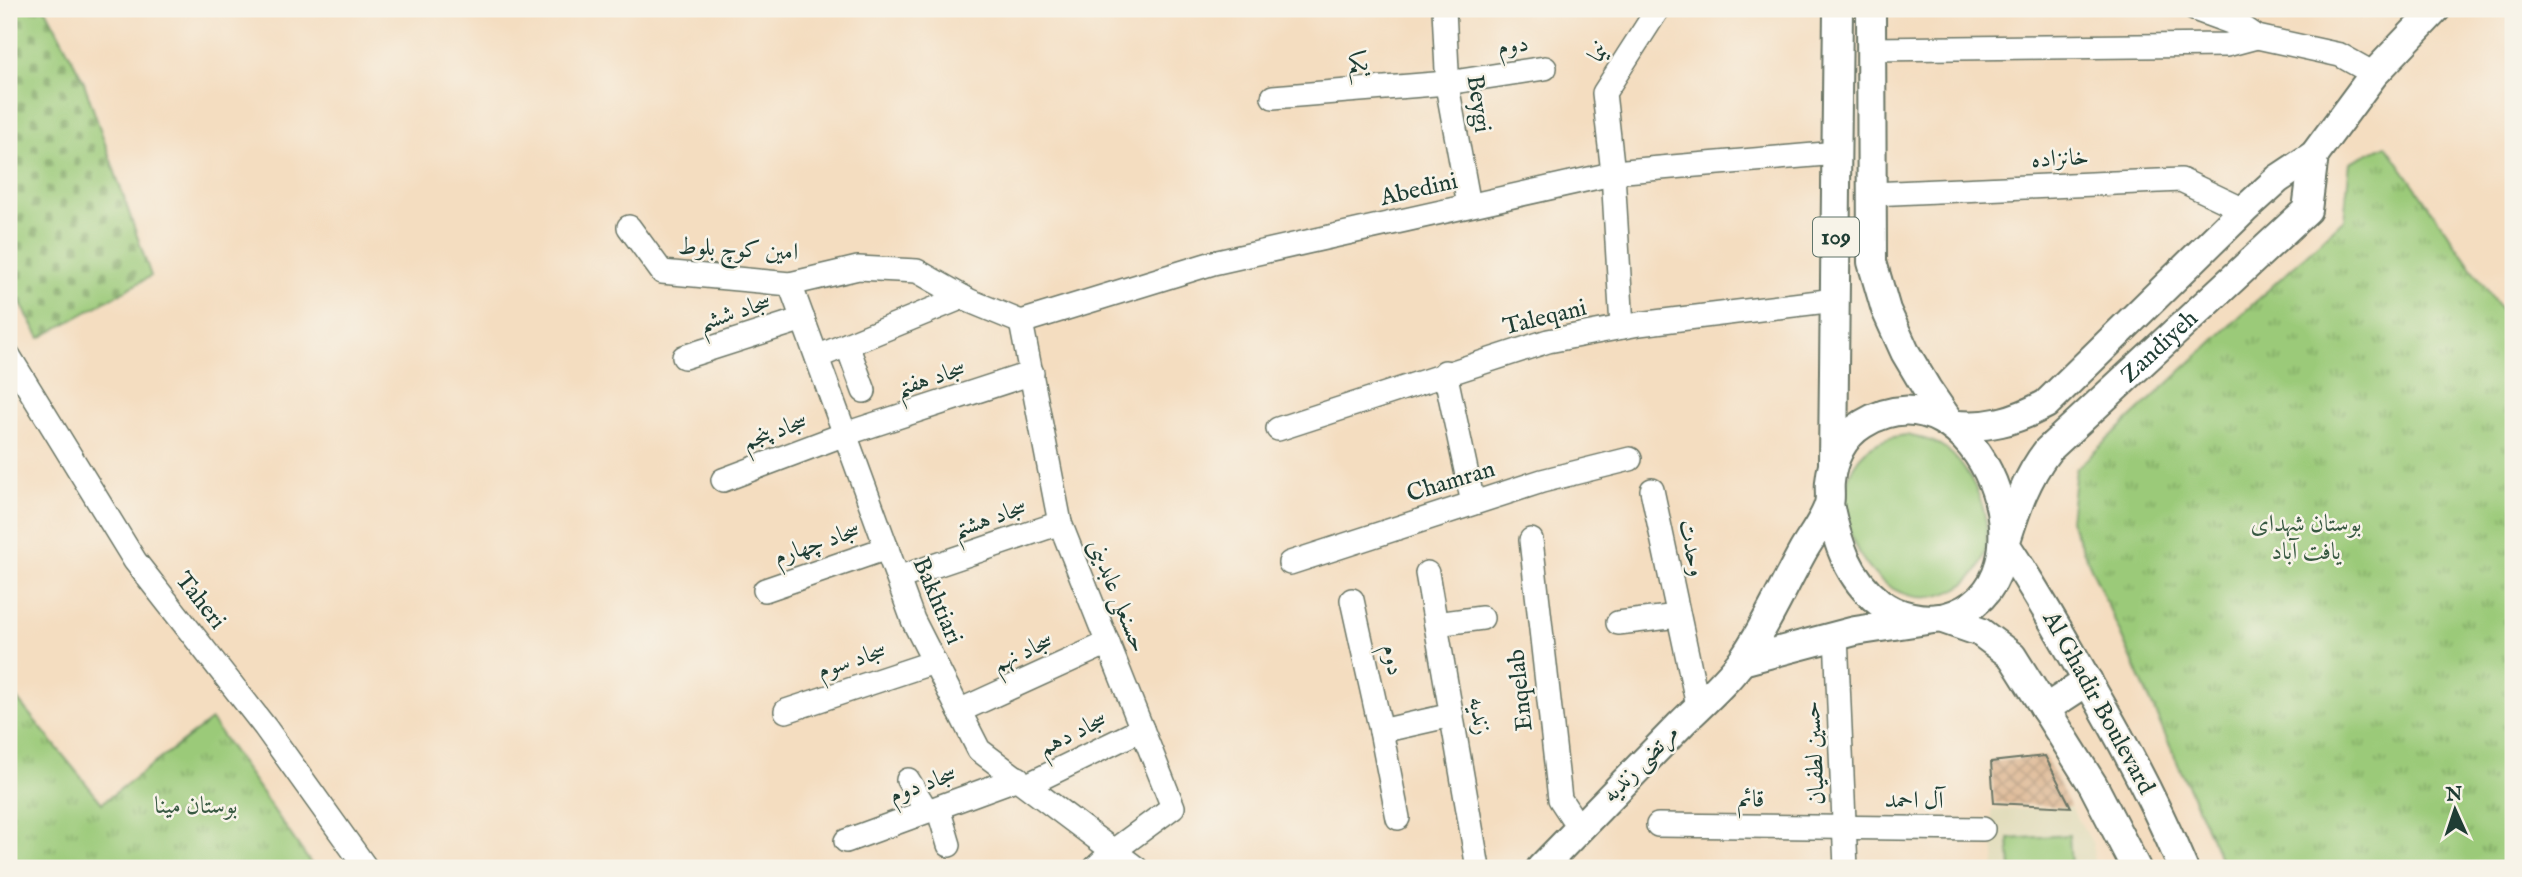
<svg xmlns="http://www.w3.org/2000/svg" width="2522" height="877" font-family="'IM FELL English',Amiri,serif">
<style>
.built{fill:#e1dcba}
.grass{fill:#9bca79;stroke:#5d8456;stroke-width:2}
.cemetery{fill:url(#cemetery-stones);stroke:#5d8456;stroke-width:2}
.park{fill:url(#park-tufts);stroke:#5d8456;stroke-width:2}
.building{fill:url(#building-cross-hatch)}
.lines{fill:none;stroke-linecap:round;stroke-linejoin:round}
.minor-casing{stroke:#6a7565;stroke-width:26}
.major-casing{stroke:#6a7565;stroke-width:32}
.minor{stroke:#fff;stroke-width:23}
.major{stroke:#fff;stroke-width:28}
.labels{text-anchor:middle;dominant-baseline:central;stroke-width:5;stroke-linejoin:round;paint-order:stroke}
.shield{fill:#f7f3e8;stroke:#60746a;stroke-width:2}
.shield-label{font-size:23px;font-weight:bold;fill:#1f3d34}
.street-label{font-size:24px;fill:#1f3d34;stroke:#f7f3e8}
.park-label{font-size:24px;fill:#385942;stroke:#f7f3e8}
</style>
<defs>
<pattern id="cemetery-stones" width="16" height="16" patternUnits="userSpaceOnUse" patternTransform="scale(1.75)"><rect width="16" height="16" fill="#9bca79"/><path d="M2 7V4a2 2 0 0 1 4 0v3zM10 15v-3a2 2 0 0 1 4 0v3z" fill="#7ea564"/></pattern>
<pattern id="park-tufts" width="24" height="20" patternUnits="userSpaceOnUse" patternTransform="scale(1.75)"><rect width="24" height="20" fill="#9bca79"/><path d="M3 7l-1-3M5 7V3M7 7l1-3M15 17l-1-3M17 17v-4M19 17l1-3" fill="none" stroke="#7ea564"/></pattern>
<pattern id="building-cross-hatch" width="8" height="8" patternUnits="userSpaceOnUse" patternTransform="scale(1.75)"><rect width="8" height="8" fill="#dcb38d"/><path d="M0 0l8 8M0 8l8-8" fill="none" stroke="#b29374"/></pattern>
</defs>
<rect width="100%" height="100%" fill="#f7f3e8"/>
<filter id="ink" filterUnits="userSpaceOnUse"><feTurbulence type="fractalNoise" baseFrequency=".0143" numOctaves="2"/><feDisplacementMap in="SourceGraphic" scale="14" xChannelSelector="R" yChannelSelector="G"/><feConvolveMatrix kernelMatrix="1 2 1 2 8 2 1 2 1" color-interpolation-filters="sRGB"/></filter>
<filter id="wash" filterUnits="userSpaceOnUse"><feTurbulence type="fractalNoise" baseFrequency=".00686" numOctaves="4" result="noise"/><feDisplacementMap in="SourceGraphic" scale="28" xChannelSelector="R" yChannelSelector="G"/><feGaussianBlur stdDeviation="1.57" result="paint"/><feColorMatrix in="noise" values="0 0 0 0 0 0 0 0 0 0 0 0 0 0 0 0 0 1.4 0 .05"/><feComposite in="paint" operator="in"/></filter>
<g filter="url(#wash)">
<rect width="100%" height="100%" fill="#f4ddc0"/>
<path class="built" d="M2071,807L2093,844L2094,868H1995L1991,810Z"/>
<g class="grass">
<path d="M1906,435C1920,438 1935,440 1946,449C1983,478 2010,559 1958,588C1861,641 1788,448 1906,435Z"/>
<path d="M2069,835L2071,868H2011L2009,839Z"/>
</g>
<path class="cemetery" d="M9,9H46L83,80L151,276L40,338L9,283Z"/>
<g class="park">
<path d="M2386,145L2513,327V868H2224L2070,520L2076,469L2344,219L2350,162Z"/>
<path d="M9,689L102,803L211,720L314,868H9Z"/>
</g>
<g id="blocks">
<path class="building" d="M2045,756L2071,807L1994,803L1991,762Z"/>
</g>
</g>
<g filter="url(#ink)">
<use href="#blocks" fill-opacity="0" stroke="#6a7565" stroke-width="2"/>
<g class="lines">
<g class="minor-casing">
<g id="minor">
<path d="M1444,9L1448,91L1469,205"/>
<path d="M2194,9L2241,26L2257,37L2340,55L2374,74"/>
<path d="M1871,49L2227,45L2257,37"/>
<path d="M1273,97L1447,83L1545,68"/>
<path d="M1872,194L2181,180L2244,210"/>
<path d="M629,227L662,272L790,284L858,268L917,271L970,301L1021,322"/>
<path d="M790,284L913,620L979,750L1136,868"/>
<path d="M1021,322L1213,263L1625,171L1837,153"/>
<path d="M1021,322L1060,523L1173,807L1112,852L1095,868"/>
<path d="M1622,327L1613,173L1604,93L1658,9"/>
<path d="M847,345L864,391"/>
<path d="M9,356L135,561L265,727L366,868"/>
<path d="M684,357L803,319"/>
<path d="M817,357L963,297"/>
<path d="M1445,372L1473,503"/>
<path d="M1278,429L1548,341L1639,324L1835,300"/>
<path d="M723,480L845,434L1032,373"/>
<path d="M1652,490L1698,706"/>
<path d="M1531,540L1560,799L1579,828"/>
<path d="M1290,563L1542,481L1630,459"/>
<path d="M1427,573L1478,868"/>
<path d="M898,578L1060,523"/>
<path d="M765,590L887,548"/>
<path d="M1352,600L1381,731L1452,715"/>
<path d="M1618,623L1678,616"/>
<path d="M1436,624L1482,618"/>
<path d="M1836,635L1846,868"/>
<path d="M786,711L934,662"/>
<path d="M959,711L1108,643"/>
<path d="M1381,731L1398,818"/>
<path d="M908,780L927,811"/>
<path d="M1027,785L1142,729"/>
<path d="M938,808L949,845"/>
<path d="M1658,825L1983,829"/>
<path d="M846,841L1018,778"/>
</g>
</g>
<g class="major-casing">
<g id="major">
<path d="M1871,9L1872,262L1886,310L1905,352L1927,389L1951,424C1987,429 2014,421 2046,404L2244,210L2278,179L2314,155L2374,74L2436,9"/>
<path d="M1833,461L1838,9"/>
<path d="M1742,661L1855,631L1940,618L1980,632L2012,656L2093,785L2136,868"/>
<path d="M2045,709L2088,681"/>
<path d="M1541,868C1587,821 1633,773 1680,725C1699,706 1728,681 1743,659C1766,626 1783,587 1803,551C1811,537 1825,519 1829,504C1831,497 1829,489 1830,482C1832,459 1843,436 1863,424C1978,353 2066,586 1946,617C1925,622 1896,616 1879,602C1848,578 1837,542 1829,504"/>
<path id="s1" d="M2183,868C2156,804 2123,742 2088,682C2061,635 2035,588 2005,544C2016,509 2026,478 2048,450L2307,210L2314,155"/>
</g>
</g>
<use href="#minor" class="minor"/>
<use href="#major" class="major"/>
</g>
</g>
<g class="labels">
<rect class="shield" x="1813" y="217.5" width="46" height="39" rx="5"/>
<g class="shield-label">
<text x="1836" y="237">109</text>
</g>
<g class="street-label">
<text transform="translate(1513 46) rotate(-9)">دوم</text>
<text transform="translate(1599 53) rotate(-57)">نیما</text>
<text transform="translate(1358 64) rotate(-5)">یکم</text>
<text transform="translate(1478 104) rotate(82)">Beygi</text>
<text transform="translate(2060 159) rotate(-3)">خانزاده</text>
<text transform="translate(1419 190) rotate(-13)">Abedini</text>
<text transform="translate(738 250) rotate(3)">امین کوچ بلوط</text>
<text transform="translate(735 313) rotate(-18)">سجاد ششم</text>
<text transform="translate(1545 318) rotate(-14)">Taleqani</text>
<text stroke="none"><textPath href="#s1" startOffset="626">Zandiyeh</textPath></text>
<text transform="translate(931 379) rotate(-18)">سجاد هفتم</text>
<text transform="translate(775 432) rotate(-20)">سجاد پنجم</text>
<text transform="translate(1451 482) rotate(-17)">Chamran</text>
<text transform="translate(990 519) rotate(-19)">سجاد هشتم</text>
<text transform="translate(817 544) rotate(-19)">سجاد چهارم</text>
<text transform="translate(1691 548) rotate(78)">وحدت</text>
<text transform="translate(1117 596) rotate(68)">حسنعلی عابدینی</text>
<text transform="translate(200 601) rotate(52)">Taheri</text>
<text transform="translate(937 601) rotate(67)">Bakhtiari</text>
<text transform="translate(1023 653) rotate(-25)">سجاد نهم</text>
<text transform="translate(1392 660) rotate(78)">دوم</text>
<text transform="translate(852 661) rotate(-18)">سجاد سوم</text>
<text transform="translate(1521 690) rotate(-96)">Enqelab</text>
<text transform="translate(2098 703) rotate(61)">Al Ghadir Boulevard</text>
<text transform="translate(1479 716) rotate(80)">زندیه</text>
<text transform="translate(1073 734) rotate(-26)">سجاد دهم</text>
<text transform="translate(1815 753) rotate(-93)">حسین لطفیان</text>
<text transform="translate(1641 764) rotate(-46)">مرتضی زندیه</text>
<text transform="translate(923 785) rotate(-20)">سجاد دوم</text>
<text transform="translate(1751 800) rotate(1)">قائم</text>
<text transform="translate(1914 801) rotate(1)">آل احمد</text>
</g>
<g class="park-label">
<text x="2306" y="524">بوستان شهدای<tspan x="2306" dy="28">یافت آباد</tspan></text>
<text x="196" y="806">بوستان مینا</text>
</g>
</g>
<rect width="2522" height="877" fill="none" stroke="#f7f3e8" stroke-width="35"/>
<g transform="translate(2455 810) rotate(357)" stroke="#f7f3e8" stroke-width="5" paint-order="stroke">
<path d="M0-5L12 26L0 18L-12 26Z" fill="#1f3d34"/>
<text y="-10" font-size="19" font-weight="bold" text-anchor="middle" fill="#1f3d34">N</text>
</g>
</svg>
